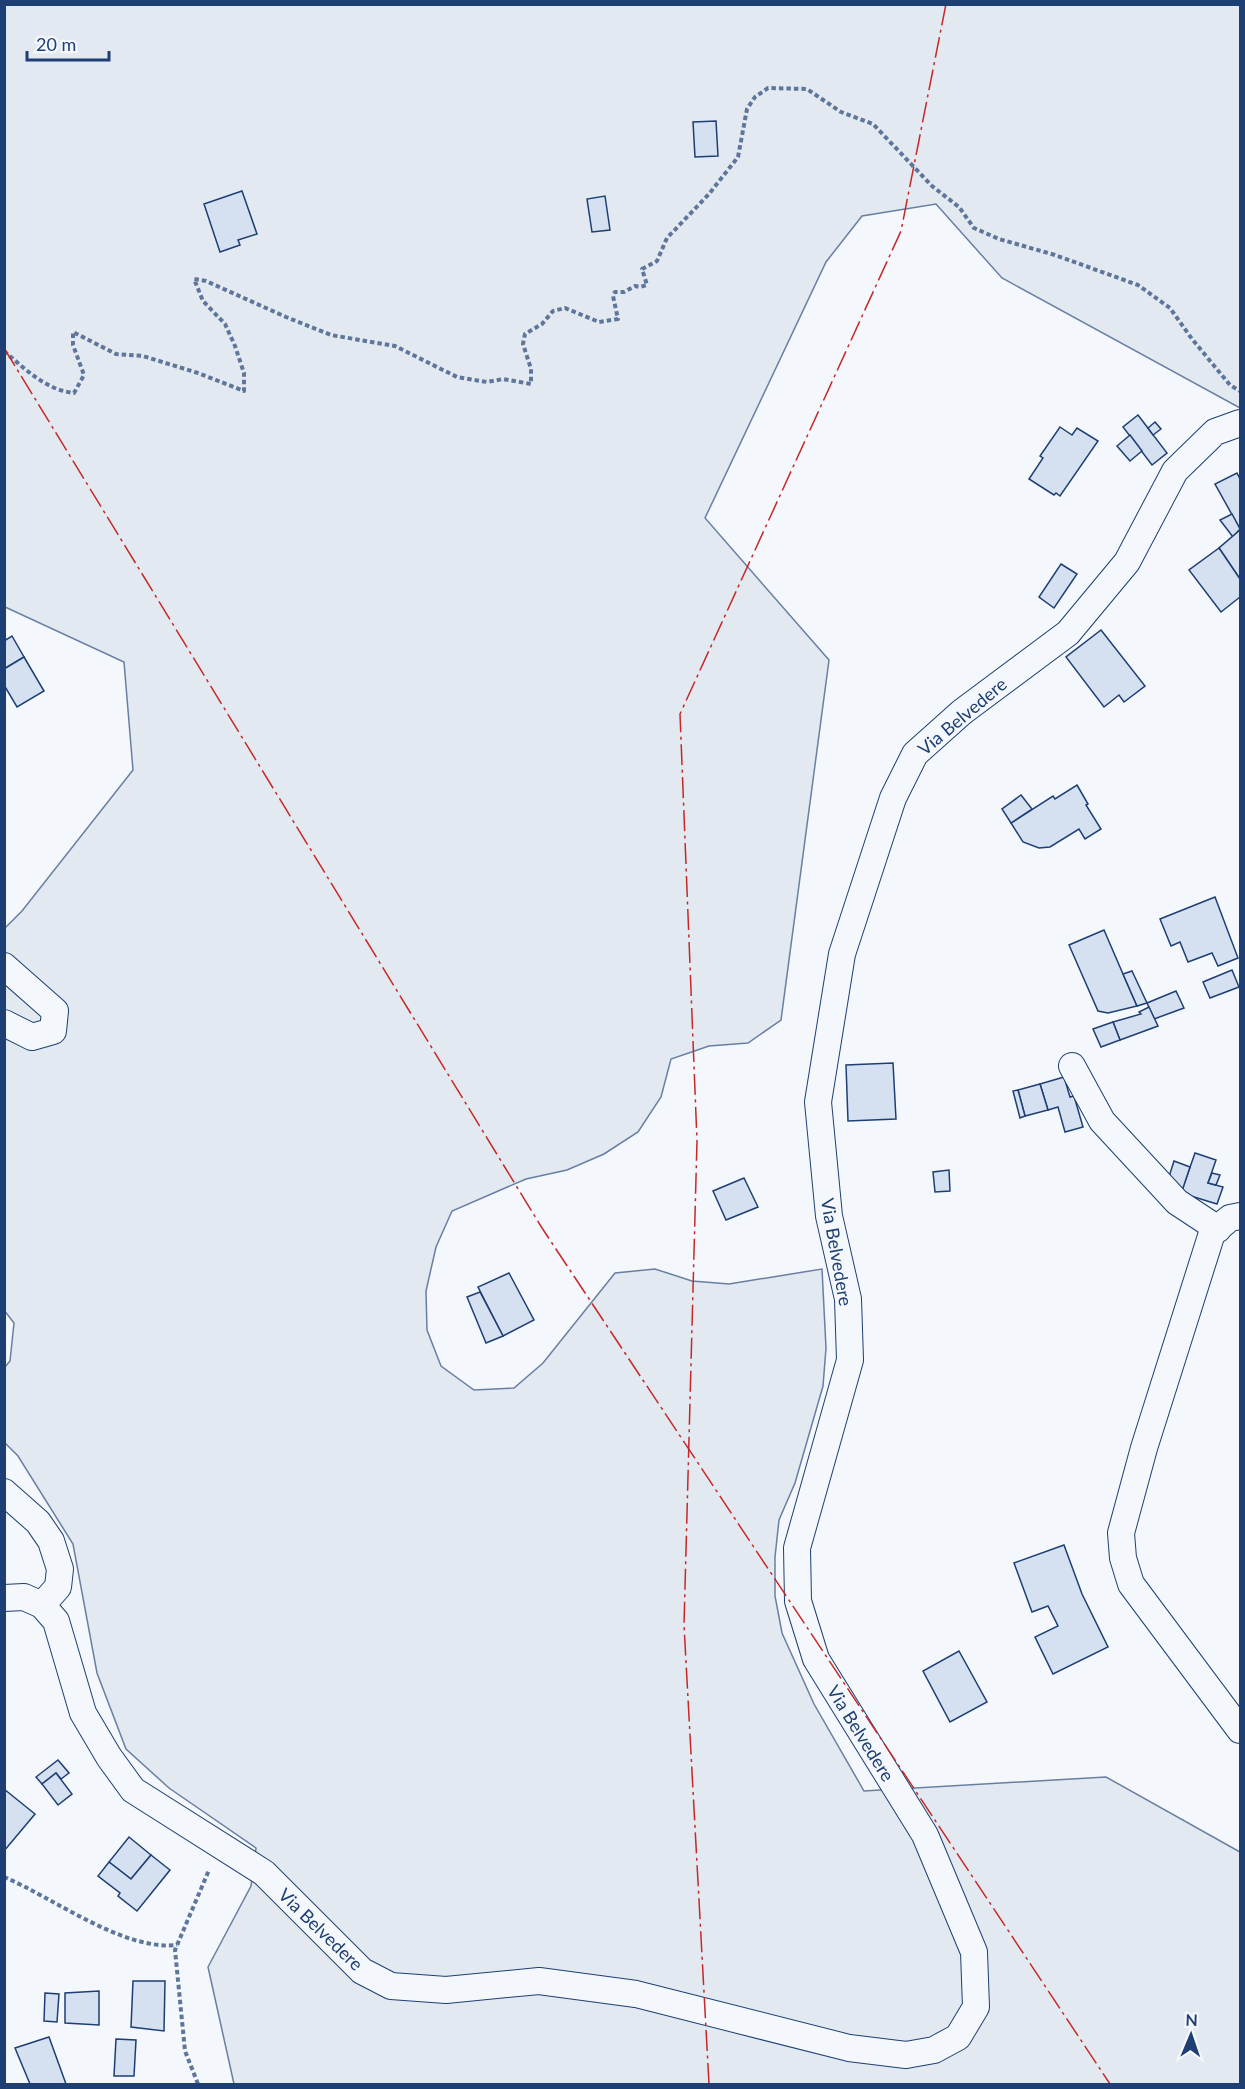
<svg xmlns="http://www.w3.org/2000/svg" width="1245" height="2089" font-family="Lato,sans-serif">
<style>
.green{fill:#e3e9f0;stroke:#687fa3;stroke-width:1.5}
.building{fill:#d5e0f0;stroke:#1d3f73;stroke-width:1.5}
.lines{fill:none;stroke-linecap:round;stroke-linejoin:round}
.street-casing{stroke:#1d3f73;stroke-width:28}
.path{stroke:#5e769c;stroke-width:4;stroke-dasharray:4.5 3;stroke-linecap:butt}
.street{stroke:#f4f7fb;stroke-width:26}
.power{stroke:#c62828;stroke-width:1.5;stroke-dasharray:21 4.5 3 4.5;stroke-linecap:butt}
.labels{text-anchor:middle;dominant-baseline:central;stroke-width:4.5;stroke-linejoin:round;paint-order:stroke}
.street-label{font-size:18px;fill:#1d3f73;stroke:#f4f7fb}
</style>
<rect width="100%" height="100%" fill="#f4f7fb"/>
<path class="green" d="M5,5H1240V408L1002,278L936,204L862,216L826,262L705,518L829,660L781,1020L748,1043L709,1046L671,1059L661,1097L638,1132L604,1154L567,1170L526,1179L452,1211L436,1247L426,1291L427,1330L441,1366L474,1390L514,1388L543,1363L615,1273L655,1269L692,1281L729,1284L822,1269L826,1348L823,1386L795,1483L779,1520L775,1557V1596L782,1633L814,1704L864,1791L1106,1777L1240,1852V2084H234L208,1967L251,1886L256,1848L169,1788L126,1749L97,1673L73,1544L18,1456L5,1443V1367L10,1361L14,1323L4,1310L5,928L22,911L133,770L124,662L5,607Z"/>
<g class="building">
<path d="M716,121L718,156L695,157L693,122Z"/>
<path d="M242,191L257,234L238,240L240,245L220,252L204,204Z"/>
<path d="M605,196L610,230L592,232L587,199Z"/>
<path d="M1138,415L1167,453L1152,465L1123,427Z"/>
<path d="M1155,422L1161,429L1153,435L1148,428Z"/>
<path d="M1060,427L1072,435L1077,428L1098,441L1060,496L1056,493L1054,495L1029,479L1043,458L1040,456Z"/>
<path d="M1130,435L1142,451L1130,461L1117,446Z"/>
<path d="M1237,473L1240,479V529L1215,484Z"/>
<path d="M1232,514L1240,529L1233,537L1220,520Z"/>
<path d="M1240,530V579L1219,548Z"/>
<path d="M1219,548L1240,579V597L1221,612L1189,570Z"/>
<path d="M1061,564L1077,574L1054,608L1039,597Z"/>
<path d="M1101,630L1145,686L1124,702L1119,695L1104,707L1066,657Z"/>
<path d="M12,636L24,657L4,669V641Z"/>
<path d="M24,657L44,691L17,707L4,685V669Z"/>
<path d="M1077,785L1088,804L1086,805L1101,829L1085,839L1079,829L1050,847L1039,848L1023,842L1011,823L1053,796L1055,799Z"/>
<path d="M1021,795L1032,809L1011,823L1002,809Z"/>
<path d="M1215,897L1238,958L1218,966L1212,953L1188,962L1180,942L1171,946L1160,919Z"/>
<path d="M1104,930L1123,974L1137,1006L1108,1013L1098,1011L1069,945Z"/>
<path d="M1232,970L1239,987L1210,998L1203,982Z"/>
<path d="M1132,971L1147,1003L1137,1006L1123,974Z"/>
<path d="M1176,991L1184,1008L1154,1019L1147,1003Z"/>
<path d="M1149,1007L1158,1026L1120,1040L1113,1022L1141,1014L1139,1012Z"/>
<path d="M1113,1022L1120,1040L1101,1047L1093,1029Z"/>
<path d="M893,1063L896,1119L848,1121L846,1065Z"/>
<path d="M1064,1077L1070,1097L1074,1096L1083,1127L1065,1132L1058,1107L1048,1110L1040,1084Z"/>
<path d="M1040,1084L1048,1110L1025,1116L1018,1090Z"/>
<path d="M1018,1090L1025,1116L1020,1118L1013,1091Z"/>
<path d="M1195,1153L1216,1160L1208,1183L1223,1187L1217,1204L1181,1193Z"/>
<path d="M1174,1161L1190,1167L1182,1191L1166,1186Z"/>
<path d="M949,1170L950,1191L935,1192L933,1172Z"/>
<path d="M1212,1173L1220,1175L1216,1185L1208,1183Z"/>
<path d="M744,1178L758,1207L726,1220L713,1191Z"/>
<path d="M509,1273L534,1320L503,1336L478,1287Z"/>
<path d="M480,1292L503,1336L486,1343L467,1297Z"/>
<path d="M1064,1545L1082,1594L1108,1647L1053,1674L1035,1637L1058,1626L1048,1606L1032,1612L1014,1563Z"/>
<path d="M959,1651L987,1702L950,1722L923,1671Z"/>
<path d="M58,1760L69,1773L61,1779L56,1773L42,1784L36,1777Z"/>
<path d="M56,1773L72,1794L58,1805L42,1784Z"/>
<path d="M4,1789L35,1814L4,1851Z"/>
<path d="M129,1837L151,1855L131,1879L109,1862Z"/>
<path d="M151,1855L170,1870L137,1911L118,1896L120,1893L98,1876L109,1862L131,1879Z"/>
<path d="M133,1981H165L164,2031L131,2027Z"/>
<path d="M99,1991V2025L65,2023V1993Z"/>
<path d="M45,1993L59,1994L57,2022L44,2021Z"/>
<path d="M49,2037L66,2084H30L15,2048Z"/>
<path d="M116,2039L136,2040L134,2076H114Z"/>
</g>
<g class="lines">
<g class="street-casing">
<g id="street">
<path d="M4,966L55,1011L53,1031L32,1037L4,1023"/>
<path d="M1072,1066L1102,1121L1177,1202L1218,1229"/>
<path d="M1240,1216L1230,1218L1212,1233L1144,1448L1121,1533L1123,1558L1131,1584L1240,1730"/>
<path d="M4,1492L38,1522L51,1541L60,1569L58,1587L42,1605"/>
<path d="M4,1598L24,1597L42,1605L56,1621L83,1713L109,1757L133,1790L264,1873L362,1971L391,1986L446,1990L539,1981L636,1994L849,2048L906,2055L934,2050L958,2037L976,2007L974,1952L925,1835L816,1659L798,1601L797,1548L850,1360L848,1299L829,1216L818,1102L842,954L893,798L915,754L962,712L1068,633L1127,562L1175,471L1215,432L1240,423"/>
</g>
</g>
<g class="path">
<path d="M4,351C25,369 46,390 74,393L84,375L73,345V332L116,354L143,356L198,373L244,391V373L235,346L225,324L203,301L194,279L206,281L286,317L331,335L395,346L457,377L487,382L503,379L531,384V369L523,344L525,334L542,324L553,311L565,308L599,322L618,319L613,296L615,292H624L635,286L640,287L647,285L642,269L657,261L667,238L709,194L738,157L747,109L755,97L768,88L807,89L841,112L873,124L932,186L959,207L974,228L999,239L1055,255L1138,285L1170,308L1192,339L1230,385L1240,391"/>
<path d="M4,1877C54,1898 123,1951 177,1945"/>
<path d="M198,2084L185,2051L175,1950L209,1870"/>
</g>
<use href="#street" class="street"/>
<g class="power">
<path d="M4,348L542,1228L1110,2084"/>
<path d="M709,2084L684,1625L697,1141L680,714L901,231L946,4"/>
</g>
</g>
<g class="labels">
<g class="street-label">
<text transform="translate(962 716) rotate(-40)">Via Belvedere</text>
<text transform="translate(837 1252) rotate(80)">Via Belvedere</text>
<text transform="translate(861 1733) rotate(58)">Via Belvedere</text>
<text transform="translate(321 1929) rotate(44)">Via Belvedere</text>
</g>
</g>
<rect width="1245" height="2089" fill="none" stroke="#1d3f73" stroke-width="12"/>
<g transform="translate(1191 2035) rotate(2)" stroke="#f4f7fb" stroke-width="4.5" paint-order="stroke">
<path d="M0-4.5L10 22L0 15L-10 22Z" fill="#1d3f73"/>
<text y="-9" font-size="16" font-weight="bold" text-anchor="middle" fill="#1d3f73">N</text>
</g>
<path d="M27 51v9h82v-9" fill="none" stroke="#1d3f73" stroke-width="3"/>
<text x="36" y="51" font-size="18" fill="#1d3f73" stroke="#f4f7fb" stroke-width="4.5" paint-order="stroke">20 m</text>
</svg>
